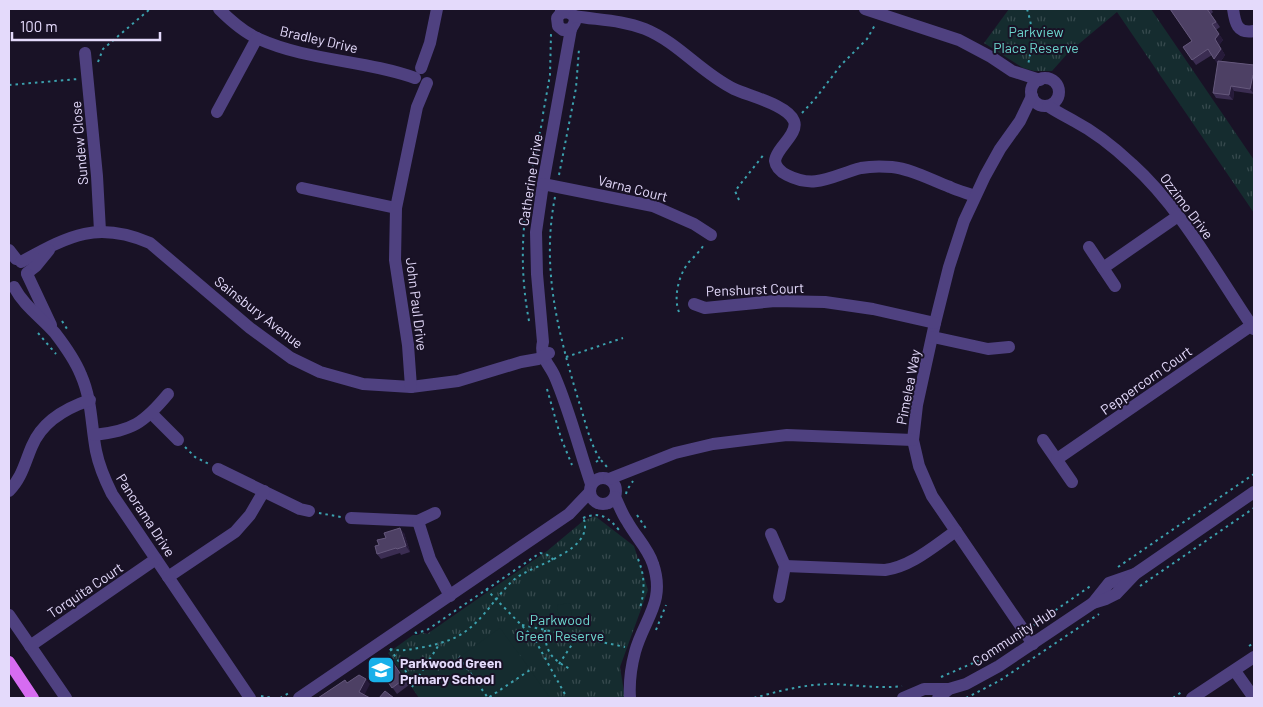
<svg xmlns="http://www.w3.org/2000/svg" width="1263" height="707" font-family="Barlow,sans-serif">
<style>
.grass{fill:url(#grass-tufts)}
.pitch{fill:#152c2f}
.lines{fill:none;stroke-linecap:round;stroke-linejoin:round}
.path{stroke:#3ca1ae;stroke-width:2;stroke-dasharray:2.5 4;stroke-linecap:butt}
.minor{stroke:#4f4180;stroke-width:12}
.major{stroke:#d66cf1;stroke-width:12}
.wall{fill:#3b2d52}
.shaded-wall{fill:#261a39}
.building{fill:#4d4064;stroke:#65587c}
.labels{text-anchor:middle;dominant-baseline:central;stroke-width:4;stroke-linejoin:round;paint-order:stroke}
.park-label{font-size:14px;fill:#6cd5cd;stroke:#191226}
.street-label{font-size:14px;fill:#e4dafb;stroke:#191226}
.poi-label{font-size:14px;font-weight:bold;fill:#e4dafb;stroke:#191226;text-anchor:start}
</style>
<defs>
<pattern id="grass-tufts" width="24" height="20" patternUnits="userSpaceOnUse" patternTransform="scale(1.25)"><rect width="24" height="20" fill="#152c2f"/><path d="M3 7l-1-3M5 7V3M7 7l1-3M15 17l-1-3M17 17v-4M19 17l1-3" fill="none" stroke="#374a4e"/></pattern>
</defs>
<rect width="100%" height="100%" fill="#191226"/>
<g class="grass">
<path d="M1009,9H1151L1254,160V213L1117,12L1068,53L1052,71H1034L1023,68L984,43Z"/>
<path d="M595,516L634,546L648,590L620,667L625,698H419L388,653L413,635H418L422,632L427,634L547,551L583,521Z"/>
</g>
<g class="pitch">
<path d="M570,603L573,625L560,627L557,605Z"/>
<path d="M500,628L529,668L489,696L461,656Z"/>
<path d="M458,658L485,698H427L418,685Z"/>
<path d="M531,671L550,698H491Z"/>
</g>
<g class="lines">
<g class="path">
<path d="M1027,9C1034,32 1033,41 1028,65"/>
<path d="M98,62L103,49L150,9"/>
<path d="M9,85L78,79"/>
<path d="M802,113L815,99L841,65L867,39L875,25"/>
<path d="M543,114L550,75L551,34"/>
<path d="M559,175L576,88L579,49"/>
<path d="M555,197C541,269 558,331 578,399C585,419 589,442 600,459"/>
<path d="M739,200L735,191L765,153"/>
<path d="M679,312C673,297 679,274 689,262C695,256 701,250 705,243"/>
<path d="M62,321L69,332"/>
<path d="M529,321C515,246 527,191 543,118"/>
<path d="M38,333L56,354"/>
<path d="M566,357L623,338"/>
<path d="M547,389L561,438L572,465"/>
<path d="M185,447L195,457L209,464"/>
<path d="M596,462L600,459L607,467"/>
<path d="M626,494L627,490L633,481"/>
<path d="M319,513L341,517"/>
<path d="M637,515L647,530"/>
<path d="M583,518C600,511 608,517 619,530"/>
<path d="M638,559C645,576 645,590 640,608"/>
<path d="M1118,567L1254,474"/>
<path d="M1140,586L1254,508"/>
<path d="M486,589L534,638L567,698"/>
<path d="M522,625L625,647"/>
<path d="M1034,625L1092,585"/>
<path d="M545,630C545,651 551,659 570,669"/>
<path d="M656,630L666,605"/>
<path d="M415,632L416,633L427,630L540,553L546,554L554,560"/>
<path d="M1249,646L1254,643"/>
<path d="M390,649C402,652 412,649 424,647C459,640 471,631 493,603C500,595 507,585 516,578C535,564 597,550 583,517"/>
<path d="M390,649L414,683"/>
<path d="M459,657L488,698L530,670"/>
<path d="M559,664L577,637"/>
<path d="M941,677L987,657L1016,638"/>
<path d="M412,687L440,643"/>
<path d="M261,696L273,698"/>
<path d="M280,698L289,693"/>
<path d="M754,698C779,691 805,684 833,684C856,685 879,689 902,686"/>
<path d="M966,698L999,681L1099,614"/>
<path d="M1173,698L1183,691"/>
</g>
<g class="minor">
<path d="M219,9C230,20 245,33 259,39C308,61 365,60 415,78"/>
<path d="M865,9L959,40L991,57L1012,71L1040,80"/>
<path d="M1233,9C1235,23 1237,34 1254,31"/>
<path d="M561,13L568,12L574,16L575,22L571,29L563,30L558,26L557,18L561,13V9"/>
<path d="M574,16C598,20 622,20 645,29C679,43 701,73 734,89C749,96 788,105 794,121C799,134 776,148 775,161C776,168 781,172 787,175C816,190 833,175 861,168C871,166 881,166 892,167C912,169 931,180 950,187C958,191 967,193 975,196"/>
<path d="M571,29L543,184L536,232L537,274L543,342C539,357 550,365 555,377C570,412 579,449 591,484"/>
<path d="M85,53L97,176L100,231"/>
<path d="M421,68L430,43L437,9"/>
<circle cx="1045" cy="92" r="14"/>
<path d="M1032,96L1020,121L1000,149L985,176L964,221L949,267L935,323L917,405L913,440L919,466L932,496L1033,644"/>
<path d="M1048,106C1057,112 1065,116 1074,121C1095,132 1115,148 1132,164C1181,208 1217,275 1254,329"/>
<path d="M217,112L257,38"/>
<path d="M543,184L653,206L694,224L711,235"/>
<path d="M302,188L396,208"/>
<path d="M1089,247L1115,286"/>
<path d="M9,250L16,259"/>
<path d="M21,262C69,236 96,220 150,243L250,328L291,358L320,372L363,384L411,387L458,381L521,362L538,359L549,353"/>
<path d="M1103,268L1178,216"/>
<path d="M27,273L36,266L49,250"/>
<path d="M27,274L51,325"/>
<path d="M14,287C24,306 41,317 55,333C65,346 75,360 81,375C92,400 91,425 96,451C99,466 105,480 112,494L250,698"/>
<path d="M694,304L705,308L775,301L825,302L873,309L935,323"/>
<path d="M933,337L988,349L1009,347"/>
<path d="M411,387L408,345L395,260L396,208L417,107L427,83"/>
<path d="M152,414L178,440"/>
<path d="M94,435C132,431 144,423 168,394"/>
<path d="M1043,440L1072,482"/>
<path d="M1057,459L1252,325"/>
<path d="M218,469L300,509L309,511"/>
<circle cx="603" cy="491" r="13"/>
<path d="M609,479L675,453L713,444L787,435L913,440"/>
<path d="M9,491C22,478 25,462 32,446C42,422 66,408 90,400"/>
<path d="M615,497C619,505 622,514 627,521C635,536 648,548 653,564C666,602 644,619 635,652C631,667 629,683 630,698"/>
<path d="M351,518L418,521L435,513"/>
<path d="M418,521L430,559L450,596"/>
<path d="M771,534L785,566L779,597"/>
<path d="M785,566L885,570C912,566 934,546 956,531"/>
<path d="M168,577L235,532L250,515L264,491"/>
<path d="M1093,603L1109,583L1135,574"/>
<path d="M9,615L66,698"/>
<path d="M30,646L156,559"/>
<path d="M1235,671L1254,698"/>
<path d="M299,698L569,514L590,492"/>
<path d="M903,698L924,689H949"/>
<path d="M938,698L949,689L966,684L999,666L1093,603L1106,599L1116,594L1135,574L1254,492"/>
<path d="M1192,698L1254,657"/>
</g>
<path class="major" d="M9,662L33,698"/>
</g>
<g class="wall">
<path d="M1170,9H1211L1213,12L1211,14L1220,27L1216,30L1223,40L1219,45L1225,55L1221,61L1254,65V94L1234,91L1233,100L1216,98L1213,93L1218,64L1212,55L1196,65L1183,47L1192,41Z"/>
<path d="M404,533L410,552L401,555L400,553L381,559L377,554L379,545Z"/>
<path d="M389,657L409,685L397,694L377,666Z"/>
</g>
<g class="shaded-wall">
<path d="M1219,34L1223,40L1219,45L1225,55L1218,65L1214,59L1215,39Z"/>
<path d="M1253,75L1254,77V94L1250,89Z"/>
<path d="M1231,86L1234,91L1233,100L1229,95Z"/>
<path d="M400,528L404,533L410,552L406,546Z"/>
<path d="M366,679L370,684L363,698L359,692Z"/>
</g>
<g class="building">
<path d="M1170,9H1207L1216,22L1212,24L1219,34L1215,39L1221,49L1214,59L1208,49L1192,60L1183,47L1192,41Z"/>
<path d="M1218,61L1254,65V75H1253L1250,89L1231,86L1229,95L1213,93Z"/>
<path d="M400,528L406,546L397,549L396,548L377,554L375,546L379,545L377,540L386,538L384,533Z"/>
<path d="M389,657L404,679L392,688L377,666Z"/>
<path d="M359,675L366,679L359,692L370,698H318L345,680L347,683Z"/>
<path d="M385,691L394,698H379Z"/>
</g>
<defs>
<g id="school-square" transform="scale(1.4375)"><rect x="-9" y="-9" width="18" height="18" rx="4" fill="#19b0e9" stroke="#191226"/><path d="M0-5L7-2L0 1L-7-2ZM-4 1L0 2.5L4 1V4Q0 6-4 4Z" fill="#fff"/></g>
</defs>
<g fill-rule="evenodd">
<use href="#school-square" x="381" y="670"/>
</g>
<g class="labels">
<g class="park-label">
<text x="1036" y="31">Parkview<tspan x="1036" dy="16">Place Reserve</tspan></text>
<text x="560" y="619">Parkwood<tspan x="560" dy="16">Green Reserve</tspan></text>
</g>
<g class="street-label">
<text transform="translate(319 39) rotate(13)">Bradley Drive</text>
<text transform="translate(79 143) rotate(-95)">Sundew Close</text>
<text transform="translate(530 180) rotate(-81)">Catherine Drive</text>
<text transform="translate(633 188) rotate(14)">Varna Court</text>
<text transform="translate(1187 206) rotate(53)">Ozzimo Drive</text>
<text transform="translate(755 289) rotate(-2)">Penshurst Court</text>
<text transform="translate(417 304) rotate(83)">John Paul Drive</text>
<text transform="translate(259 312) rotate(38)">Sainsbury Avenue</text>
<text transform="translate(1146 380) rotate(-35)">Peppercorn Court</text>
<text transform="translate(908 387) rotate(-79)">Pimelea Way</text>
<text transform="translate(146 515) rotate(57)">Panorama Drive</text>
<text transform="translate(85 590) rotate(-34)">Torquita Court</text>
<text transform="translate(1014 636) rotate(-33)">Community Hub</text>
</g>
<g class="poi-label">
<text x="400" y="662">Parkwood Green<tspan x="400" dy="16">Primary School</tspan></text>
</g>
</g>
<rect width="1263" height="707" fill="none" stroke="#e4dafb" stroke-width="20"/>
<path d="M12 32v8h148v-8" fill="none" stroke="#e4dafb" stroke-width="2.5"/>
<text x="20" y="32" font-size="15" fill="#e4dafb" stroke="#191226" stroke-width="4" paint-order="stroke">100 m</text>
</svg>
